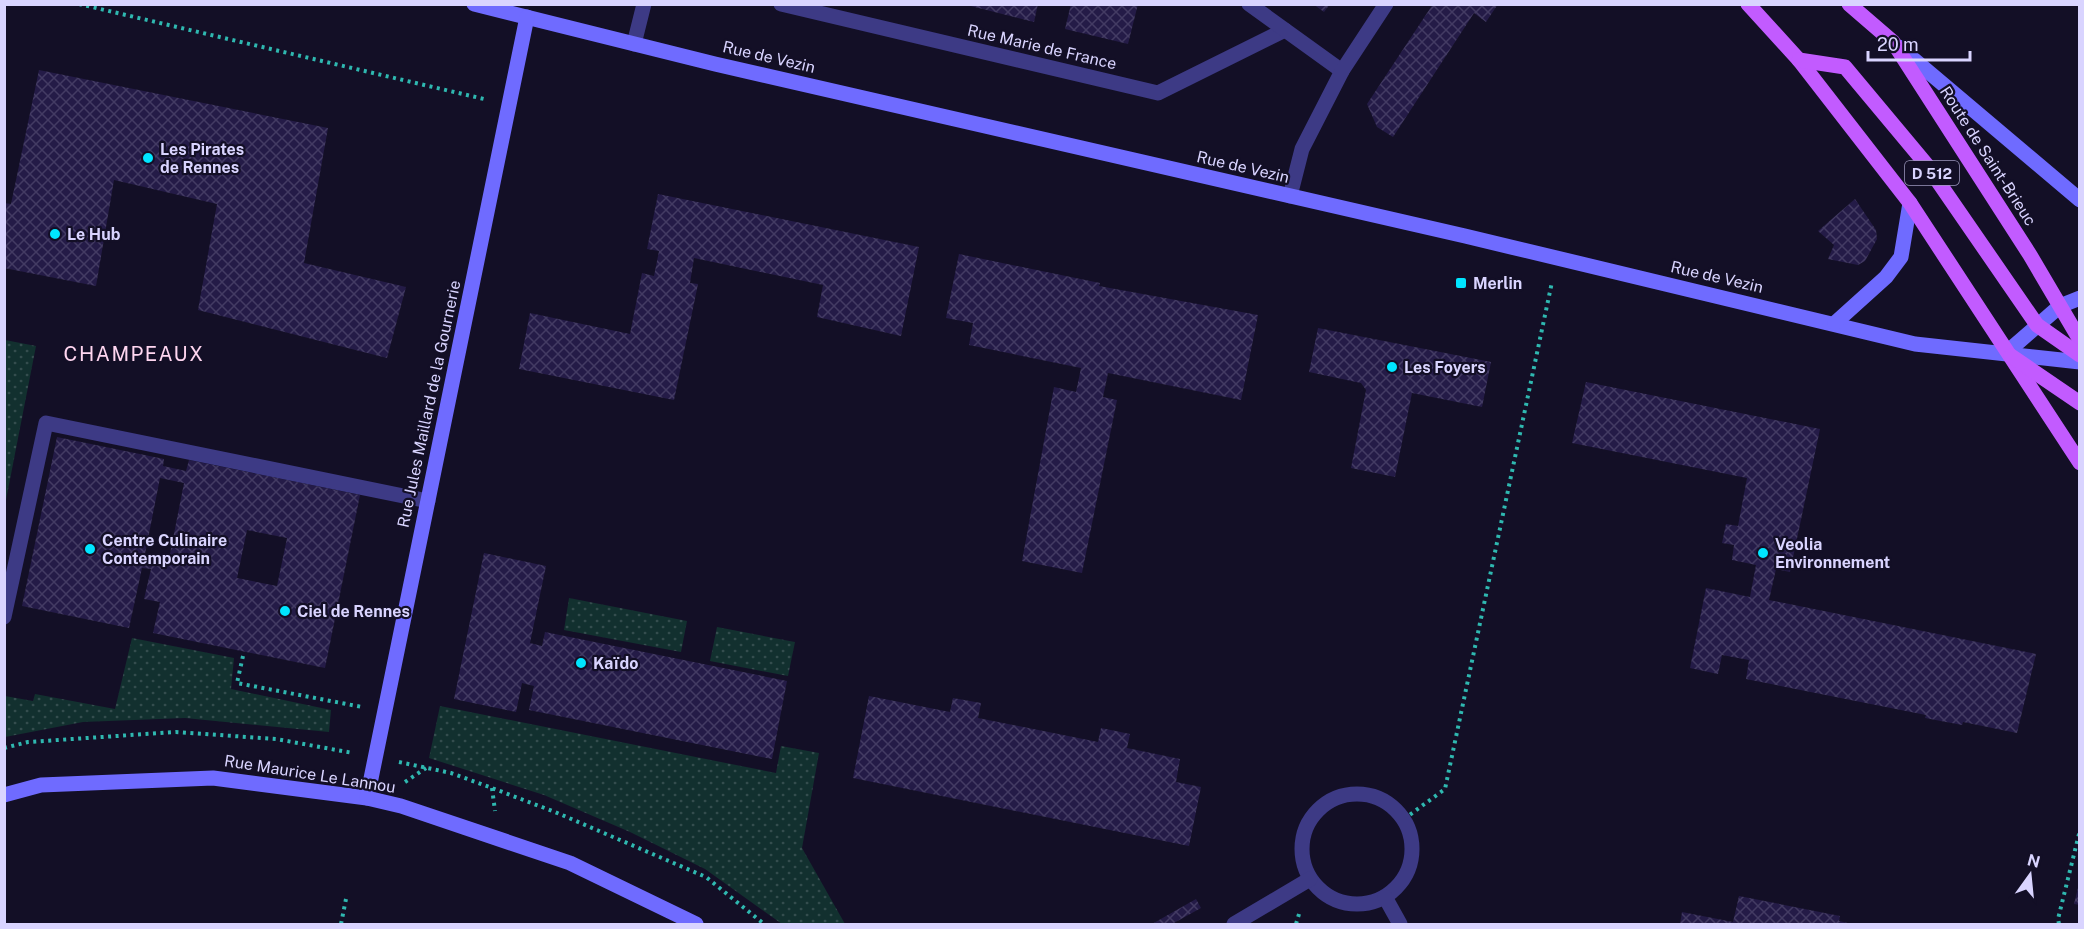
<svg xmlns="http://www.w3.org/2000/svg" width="2084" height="929" font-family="'Public Sans',sans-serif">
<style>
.green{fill:url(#green-dots)}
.building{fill:url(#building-cross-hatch);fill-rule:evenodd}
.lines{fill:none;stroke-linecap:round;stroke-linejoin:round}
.path{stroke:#2fb8b0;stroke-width:4;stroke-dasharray:3 4.5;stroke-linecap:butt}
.lane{stroke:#3d3a85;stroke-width:15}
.street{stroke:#3d3a85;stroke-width:15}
.secondary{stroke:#6f6bff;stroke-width:15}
.primary{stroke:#c25bff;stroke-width:15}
.poi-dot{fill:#00e5ff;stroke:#130f26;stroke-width:2}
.labels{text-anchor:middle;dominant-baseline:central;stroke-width:4.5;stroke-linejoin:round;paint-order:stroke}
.shield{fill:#130f26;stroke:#9e99be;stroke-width:1.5}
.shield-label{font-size:15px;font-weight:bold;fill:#d9d4ff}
.street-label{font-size:16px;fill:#d9d4ff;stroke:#130f26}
.poi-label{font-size:16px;font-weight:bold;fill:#d9d4ff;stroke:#130f26;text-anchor:start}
.quarter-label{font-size:20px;letter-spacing:1.5px;fill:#ffd6f0;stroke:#130f26}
</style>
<defs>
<pattern id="green-dots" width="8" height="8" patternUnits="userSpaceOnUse" patternTransform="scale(1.5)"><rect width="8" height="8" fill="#12302f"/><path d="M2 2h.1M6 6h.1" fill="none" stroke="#344d4e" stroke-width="1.8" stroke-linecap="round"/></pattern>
<pattern id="building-cross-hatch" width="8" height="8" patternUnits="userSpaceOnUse" patternTransform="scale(1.5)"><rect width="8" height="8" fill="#241b47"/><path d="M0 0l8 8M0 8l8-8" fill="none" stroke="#433b63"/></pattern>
</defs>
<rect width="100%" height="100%" fill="#130f26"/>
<g class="green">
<path d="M5,340L36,346L5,505L4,340Z"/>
<path d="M569,598L687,621L681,652L564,630Z"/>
<path d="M717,627L795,642L788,676L710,661Z"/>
<path d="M132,638L234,658L231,689L331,710L329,732L185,718L83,722L5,737V696L33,701L35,694L115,709Z"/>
<path d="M440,706L776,773L781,746L819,753L802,848L845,924H782L705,869L630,832L544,795L429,758Z"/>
</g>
<g class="building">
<path d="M963,4H1038L1034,22Z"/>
<path d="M1071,4H1138L1128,44L1065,29Z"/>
<path d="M1313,4H1330L1324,12Z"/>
<path d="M1433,4H1498L1486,22L1474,13L1393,137L1377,127L1367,104Z"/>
<path d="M39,70L328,128L304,263L406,287L387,358L198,310L217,204L114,180L96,286L4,268V203L11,204Z"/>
<path d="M658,194L919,247L901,336L817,317L823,285L694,258L690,283L698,284L674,400L519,369L530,313L630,334L642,273L654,276L659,251L647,249Z"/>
<path d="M1855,199L1876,230L1877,239L1865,261L1858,265L1828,259L1834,245L1818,231Z"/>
<path d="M959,254L1100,283L1099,286L1258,315L1241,400L1108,373L1103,397L1117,400L1082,573L1022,561L1054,387L1076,392L1081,368L969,345L973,323L946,318Z"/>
<path d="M1318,328L1491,362L1482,407L1412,393L1395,477L1351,468L1366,390L1361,383L1309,372Z"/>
<path d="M1586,382L1820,429L1790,572L1776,569L1769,600L2036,654L2017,733L1963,722L1962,725L1925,718L1926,715L1746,679L1749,660L1722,655L1718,674L1690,668L1706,588L1750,597L1756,565L1732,560L1734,545L1722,543L1726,524L1738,526L1747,478L1572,443Z"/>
<path d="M57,437L164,459L163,466L186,471L189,460L360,495L325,668L153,633L160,602L144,599L151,569L142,568L129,628L22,606ZM160,478L184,483L168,564L144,559ZM247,530L287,538L277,586L237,578Z"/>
<path d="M484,553L546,566L530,643L542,646L545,632L787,681L772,759L529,710L534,686L522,683L516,712L454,699Z"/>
<path d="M869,696L950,712L953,698L981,703L978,718L1098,742L1101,728L1130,734L1127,748L1180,759L1176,782L1201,787L1189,846L853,778Z"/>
<path d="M2079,884H2080V905L2074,904Z"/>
<path d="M1739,896L1840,916L1839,921L1852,924H1680L1682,912L1733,922Z"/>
<path d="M1196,899L1201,908L1172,924H1152Z"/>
</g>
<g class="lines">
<g class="path">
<path d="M79,4L484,99"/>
<path d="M243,656L237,683L362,707"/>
<path d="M4,748L28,742L176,732L276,739L353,753"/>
<path d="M399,762L451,773L492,788L555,812L706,877L764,924"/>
<path d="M405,782L426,768"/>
<path d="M492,788L495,811"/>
<path d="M1404,819L1445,789L1552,282"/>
<path d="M341,924L346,899"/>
<path d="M1296,924L1299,914"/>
<path d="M2059,924L2058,919L2080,830"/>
</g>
<path class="lane" d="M4,617L46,423L428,501"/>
<g class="street">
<path d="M781,4L1158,93L1285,30"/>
<path d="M1249,4L1342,71"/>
<path d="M634,44L644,4"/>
<path d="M1290,196L1302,149L1342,71L1386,4"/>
<circle cx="1357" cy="849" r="55"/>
<path d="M1385,897L1400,924"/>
<path d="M1234,924L1310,879"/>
</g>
<g class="secondary">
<path d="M474,4L715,64L1465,236L1915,344L2080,362"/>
<path d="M1899,47L2080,200"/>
<path d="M1835,323L1886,277L1901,257L1910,203"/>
<path d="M2006,353L2060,306L2080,298"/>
<path d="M4,795L41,785L213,778L367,798L401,806L570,863L696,924"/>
<path d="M367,798L527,17"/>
</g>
<g class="primary">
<path d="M1748,4L1799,60L1910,203L2080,463"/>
<path d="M1849,4L1893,42L2030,255L2080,340"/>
<path d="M1799,60L1845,67L1926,164L2037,325L2080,355"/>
<path d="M2011,356L2080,403"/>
</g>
</g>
<g class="poi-dot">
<circle cx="148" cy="158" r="6"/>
<circle cx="55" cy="234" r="6"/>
<rect x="1455" y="277" width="12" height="12" rx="3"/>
<circle cx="1392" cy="367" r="6"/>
<circle cx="90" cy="549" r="6"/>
<circle cx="1763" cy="553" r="6"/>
<circle cx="285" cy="611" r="6"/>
<circle cx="581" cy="663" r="6"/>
</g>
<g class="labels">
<rect class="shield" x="1905" y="161" width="54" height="24" rx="4.5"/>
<g class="shield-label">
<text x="1932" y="173">D 512</text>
</g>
<g class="street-label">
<text transform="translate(1042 47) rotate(13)">Rue Marie de France</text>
<text transform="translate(769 57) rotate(13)">Rue de Vezin</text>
<text transform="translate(1988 156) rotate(57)">Route de Saint-Brieuc</text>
<text transform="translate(1243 167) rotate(13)">Rue de Vezin</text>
<text transform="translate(1717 277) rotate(13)">Rue de Vezin</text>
<text transform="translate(429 404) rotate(-78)">Rue Jules Maillard de la Gournerie</text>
<text transform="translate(310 774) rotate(9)">Rue Maurice Le Lannou</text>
</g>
<g class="poi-label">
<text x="160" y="149">Les Pirates<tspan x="160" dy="18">de Rennes</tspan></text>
<text x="67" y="234">Le Hub</text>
<text x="1473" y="283">Merlin</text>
<text x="1404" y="367">Les Foyers</text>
<text x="102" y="540">Centre Culinaire<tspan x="102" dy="18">Contemporain</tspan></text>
<text x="1775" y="544">Veolia<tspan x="1775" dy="18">Environnement</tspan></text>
<text x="297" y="611">Ciel de Rennes</text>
<text x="593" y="663">Kaïdo</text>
</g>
<g class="quarter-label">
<text x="134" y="354">CHAMPEAUX</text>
</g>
</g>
<rect width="2084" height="929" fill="none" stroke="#d9d4ff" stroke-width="12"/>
<g transform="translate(2030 875) rotate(15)" stroke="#130f26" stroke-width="4.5" paint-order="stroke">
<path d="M0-4.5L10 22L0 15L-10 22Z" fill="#d9d4ff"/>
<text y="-9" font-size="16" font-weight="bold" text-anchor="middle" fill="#d9d4ff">N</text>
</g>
<path d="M1868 51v9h102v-9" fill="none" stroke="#d9d4ff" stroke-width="3"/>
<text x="1877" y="51" font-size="18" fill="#d9d4ff" stroke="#130f26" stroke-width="4.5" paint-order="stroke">20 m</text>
</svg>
